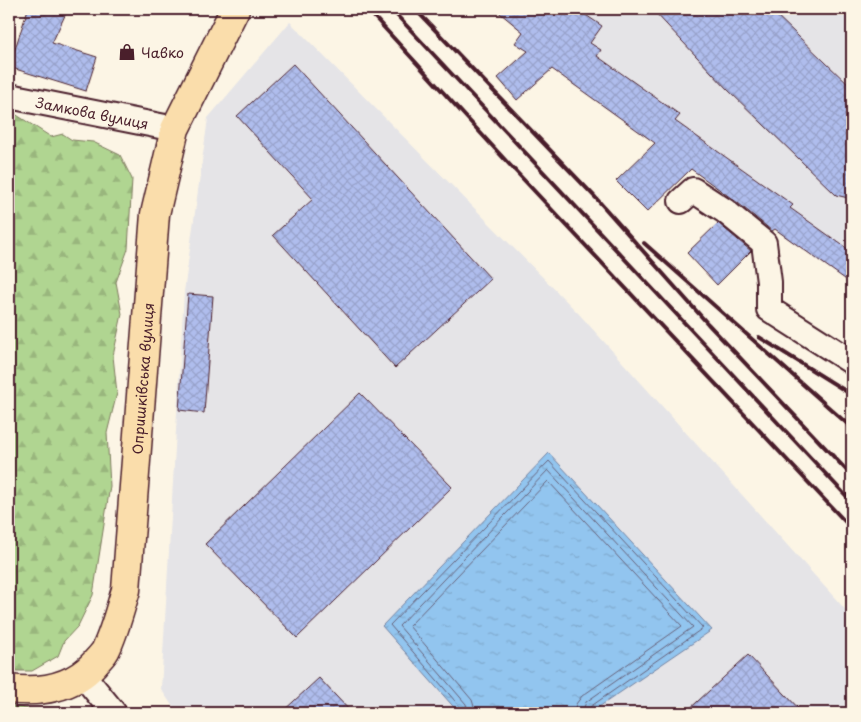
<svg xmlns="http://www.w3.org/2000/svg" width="861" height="722" font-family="'Playpen Sans',sans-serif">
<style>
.built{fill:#e5e4e7}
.forest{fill:url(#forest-firs);stroke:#7d7a5e}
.park{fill:url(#park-tufts);stroke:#7d7a5e}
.water{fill:url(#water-ripples);stroke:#7583a1}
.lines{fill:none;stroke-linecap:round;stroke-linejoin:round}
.shore{stroke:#676179;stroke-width:1}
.building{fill:url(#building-cross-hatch);stroke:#4a1f2b}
.minor-casing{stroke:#4a1f2b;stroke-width:28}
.major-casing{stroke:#4a1f2b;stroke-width:31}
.minor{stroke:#fcf5e5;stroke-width:24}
.major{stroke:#faddab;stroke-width:28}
.rail{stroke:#4a1f2b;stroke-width:4}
.labels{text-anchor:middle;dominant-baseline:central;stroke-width:4;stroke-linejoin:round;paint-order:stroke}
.poi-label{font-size:14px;fill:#4a1f2b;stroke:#fcf5e5;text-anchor:start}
.street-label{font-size:14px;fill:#4a1f2b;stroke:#fcf5e5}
</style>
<defs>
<pattern id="forest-firs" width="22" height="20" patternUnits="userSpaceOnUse" patternTransform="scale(1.25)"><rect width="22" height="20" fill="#b0d591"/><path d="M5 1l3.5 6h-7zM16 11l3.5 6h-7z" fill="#99b67d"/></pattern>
<pattern id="park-tufts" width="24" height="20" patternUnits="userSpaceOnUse" patternTransform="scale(1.25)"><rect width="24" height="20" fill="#b0d591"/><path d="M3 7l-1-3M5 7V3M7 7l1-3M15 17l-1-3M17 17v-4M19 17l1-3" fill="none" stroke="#99b67d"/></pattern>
<pattern id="water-ripples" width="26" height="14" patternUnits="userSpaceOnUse" patternTransform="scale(1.25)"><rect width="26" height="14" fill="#92c5ef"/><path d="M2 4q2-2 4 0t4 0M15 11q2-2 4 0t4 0" fill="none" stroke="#7fa9cd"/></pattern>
<pattern id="building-cross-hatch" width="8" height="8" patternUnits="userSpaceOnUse" patternTransform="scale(1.25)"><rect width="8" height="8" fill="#afbded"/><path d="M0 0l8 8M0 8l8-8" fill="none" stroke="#98a2cb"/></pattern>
</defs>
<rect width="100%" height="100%" fill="#fcf5e5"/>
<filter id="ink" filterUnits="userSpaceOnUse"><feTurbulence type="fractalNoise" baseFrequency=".02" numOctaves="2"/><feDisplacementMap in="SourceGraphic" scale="10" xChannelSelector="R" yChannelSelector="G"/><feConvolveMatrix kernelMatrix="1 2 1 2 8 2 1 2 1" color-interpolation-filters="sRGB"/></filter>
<g filter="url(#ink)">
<g class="built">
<path d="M497,9H852V285L515,43L522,32Z"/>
<path d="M290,22L579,314L852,617V713H177L161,689L184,292L208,118Z"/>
</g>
<path class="forest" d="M12,112L51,137L63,134L72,140L93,142L120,155L132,179L128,249L116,282L122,314L113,356L117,393L107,433L110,486L93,595L78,626L64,641L58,656L32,671H9V113Z"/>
<path class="park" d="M9,705L49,713H9Z"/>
<path class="water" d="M549,453L712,630L590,713H459L382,626Z"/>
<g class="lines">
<g class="shore">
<path d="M462,713L461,708L390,625L549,461L703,628L590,707L588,713"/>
<path d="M468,713L466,704L399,626L548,470L693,627L586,702L582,713"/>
<path d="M476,713L472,700L409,626L548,481L682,626L582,696L576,704L574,713"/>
</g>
</g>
<g class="building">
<path d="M28,9H68L52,43L97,57L86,91L9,67Z"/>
<path d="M495,9H577L602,26L590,43L601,50L597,56L680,115L675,121L793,205L790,208L852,252V284L775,229L772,231L738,203L691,169L647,212L616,181L655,143L552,69L517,100L498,78L528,51L515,43L523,32Z"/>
<path d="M652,9H770L852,88V199L836,195L727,89Z"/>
<path d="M293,64L491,279L395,368L273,235L313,199L237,116Z"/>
<path d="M718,223L751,251L717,285L687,253Z"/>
<path d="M188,294L213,296L204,413L179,410Z"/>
<path d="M360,393L452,487L297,638L205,544Z"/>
<path d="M748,655L803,713H685Z"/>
<path d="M319,678L352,713H281Z"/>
</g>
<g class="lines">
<g class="minor-casing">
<g id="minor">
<path id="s1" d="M9,96L175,129"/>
<path d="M681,201L693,190L725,211L764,243L769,282V309L852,362"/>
<path d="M83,675L114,713"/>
</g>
</g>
<g class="major-casing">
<g id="major">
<path id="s2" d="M9,689C40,693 72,688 94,664C98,659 104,654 106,649C115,630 120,609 126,590L155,214L175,129L235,9"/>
</g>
</g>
<use href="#minor" class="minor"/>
<use href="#major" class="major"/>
<g class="rail">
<path d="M367,9L508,163L852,529"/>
<path d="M391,9L852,502"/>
<path d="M415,9L595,197L708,324L852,476"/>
<path d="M644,243L852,428"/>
<path d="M759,337L852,395"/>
</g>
</g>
</g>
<defs>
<g id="shop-bare" transform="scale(1.35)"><path d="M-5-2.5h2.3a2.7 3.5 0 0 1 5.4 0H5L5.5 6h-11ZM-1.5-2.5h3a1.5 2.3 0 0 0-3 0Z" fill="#4a1f2b" stroke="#fcf5e5" stroke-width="2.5" paint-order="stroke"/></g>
</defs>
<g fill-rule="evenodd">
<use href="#shop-bare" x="127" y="52"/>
</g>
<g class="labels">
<g class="poi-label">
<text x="141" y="52">Чавко</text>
</g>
<g class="street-label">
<text stroke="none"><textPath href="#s1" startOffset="85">Замкова вулиця</textPath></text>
<text stroke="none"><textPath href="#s2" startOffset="386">Опришківська вулиця</textPath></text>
</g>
</g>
<rect width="861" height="722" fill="none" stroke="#fcf5e5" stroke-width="30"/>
<rect x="15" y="15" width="831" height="692" fill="none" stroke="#4a1f2b" stroke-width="2" filter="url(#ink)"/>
</svg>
